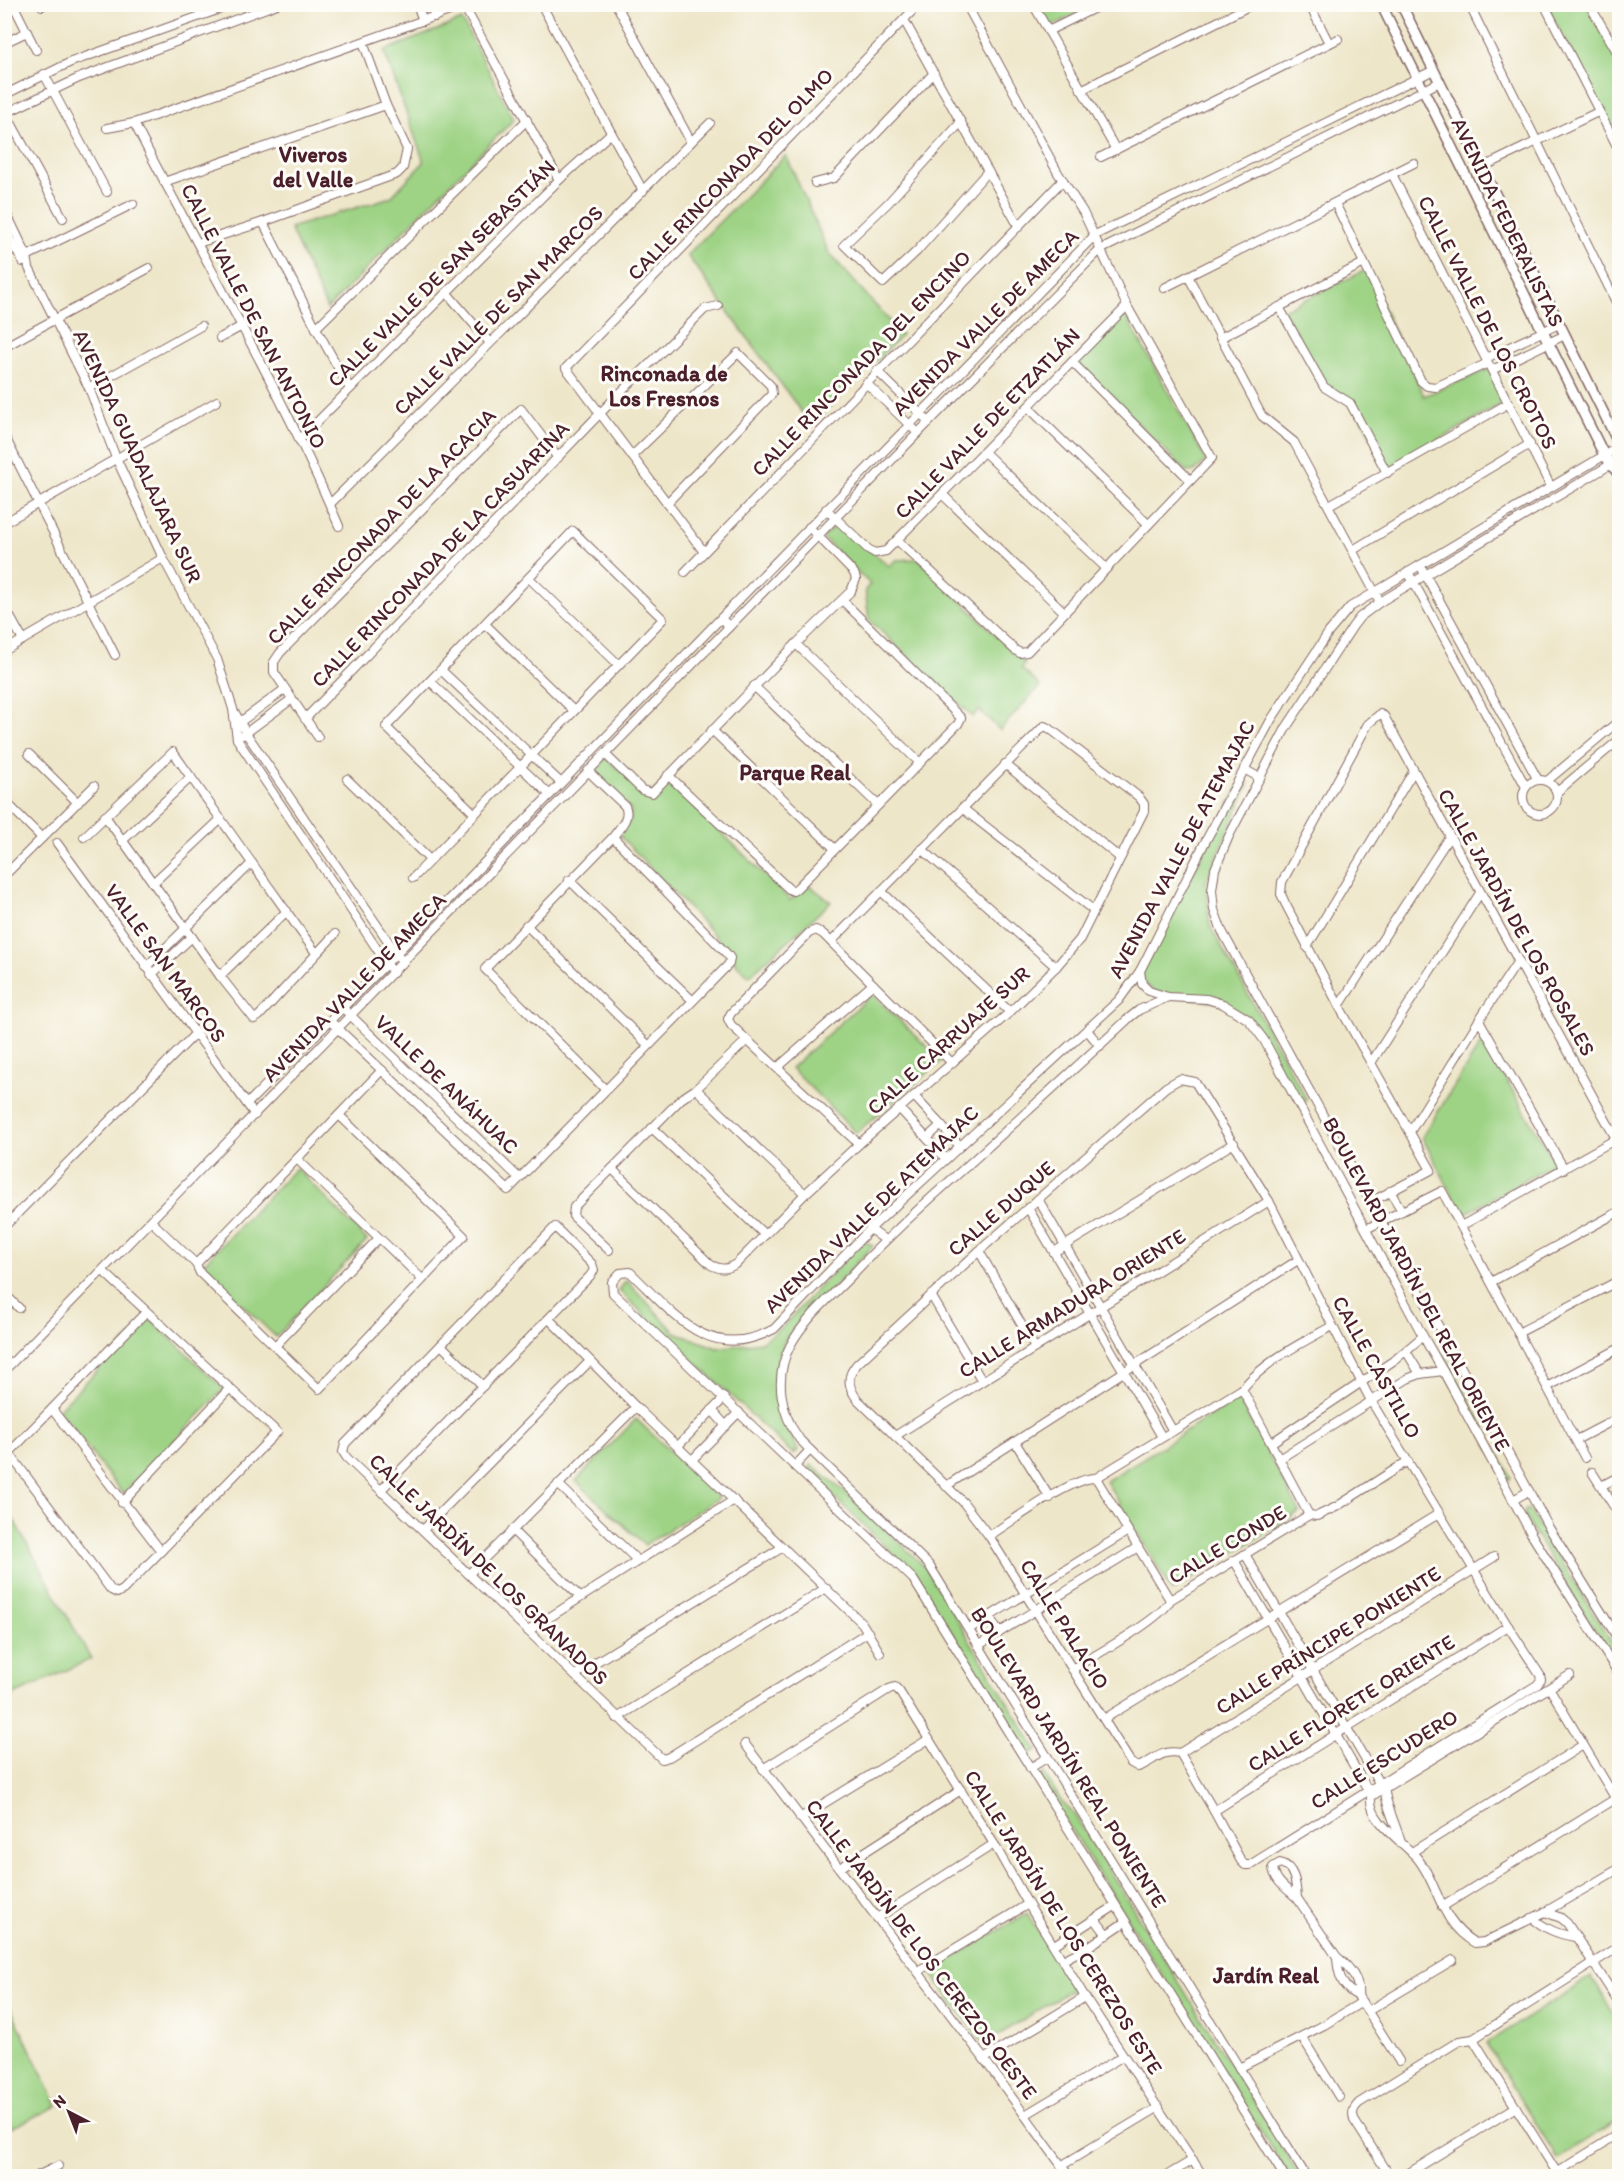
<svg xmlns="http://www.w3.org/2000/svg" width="1624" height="2181" font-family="Itim,sans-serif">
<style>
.green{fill:#9ed385;stroke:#747958;stroke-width:1.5}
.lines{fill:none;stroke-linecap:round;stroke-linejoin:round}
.minor-casing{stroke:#836562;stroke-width:10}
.tertiary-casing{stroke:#836562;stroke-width:12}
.minor{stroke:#fff;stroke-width:8}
.tertiary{stroke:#fff;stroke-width:9}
.labels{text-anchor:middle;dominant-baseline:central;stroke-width:6;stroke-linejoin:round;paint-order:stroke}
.street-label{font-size:21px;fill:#4a1f2b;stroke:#fdfcf7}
.neighbourhood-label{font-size:22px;font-weight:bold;fill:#4a1f2b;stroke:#fdfcf7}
</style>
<rect width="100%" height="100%" fill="#fdfcf7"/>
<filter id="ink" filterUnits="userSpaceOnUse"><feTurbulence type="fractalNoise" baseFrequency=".0167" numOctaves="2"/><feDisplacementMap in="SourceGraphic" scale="12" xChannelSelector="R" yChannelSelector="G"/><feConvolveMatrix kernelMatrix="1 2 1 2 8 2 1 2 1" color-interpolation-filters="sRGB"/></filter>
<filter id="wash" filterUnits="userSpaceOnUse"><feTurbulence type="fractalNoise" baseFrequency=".008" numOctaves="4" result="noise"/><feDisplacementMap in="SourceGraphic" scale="24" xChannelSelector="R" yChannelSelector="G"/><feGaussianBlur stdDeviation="1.35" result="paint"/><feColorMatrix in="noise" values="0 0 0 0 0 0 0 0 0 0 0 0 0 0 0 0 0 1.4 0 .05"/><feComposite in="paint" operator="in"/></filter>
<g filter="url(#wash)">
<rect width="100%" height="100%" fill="#eee6c9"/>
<g class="green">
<path d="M1038,5H1095L1050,27Z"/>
<path d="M1547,5H1587L1619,64V147Z"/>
<path d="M462,20L514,119L327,309L290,228L391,197L424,162L384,51Z"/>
<path d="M786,155L829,253L902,335L811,425L687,255Z"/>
<path d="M1366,270L1424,396L1489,369L1505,402L1389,469L1352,402L1326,386L1283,310Z"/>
<path d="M1119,316L1127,318L1206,460L1195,471L1187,472L1075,361Z"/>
<path d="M838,522L889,566L896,560L919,559L1025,664L1021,668L1040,686L1000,730L979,710L973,717L869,620L865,590L870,584L823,538Z"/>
<path d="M606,758L647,795L669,781L790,900L809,885L831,902L749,976L734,962V956L620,836L630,820L631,810L594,772Z"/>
<path d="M1241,781L1249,784L1206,882L1210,926L1307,1100L1300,1104L1250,1019L1223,1003L1158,993L1143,983L1141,971Z"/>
<path d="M872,994L942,1061L856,1133L791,1068Z"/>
<path d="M1483,1040L1555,1163L1463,1215L1422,1137Z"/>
<path d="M296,1168L367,1240L276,1337L206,1270L205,1262Z"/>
<path d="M863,1240L873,1246L785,1339L776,1367L775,1399L798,1451L793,1454L619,1291L626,1280L675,1332L717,1348L761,1342L782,1327Z"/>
<path d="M149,1318L224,1389L123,1494L58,1410Z"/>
<path d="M1445,1355L1511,1477L1509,1480L1439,1361Z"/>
<path d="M1238,1399L1300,1512L1172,1591L1106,1481Z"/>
<path d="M636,1419L719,1498L645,1545L576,1481Z"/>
<path d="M811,1465L858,1503L925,1567L1037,1750L1029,1754L915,1575L808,1472Z"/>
<path d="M1524,1510H1529L1619,1654V1670L1524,1516Z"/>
<path d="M11,1515L91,1659L5,1699L4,1519Z"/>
<path d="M1044,1773L1061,1801L1074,1814L1300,2176H1289L1256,2124L1039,1779Z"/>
<path d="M1027,1913L1074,1988L984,2044L930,1972Z"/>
<path d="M1591,1977L1619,2020V2119L1558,2159L1486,2044Z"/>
<path d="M5,1996L57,2106L5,2131H4Z"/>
</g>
</g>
<g filter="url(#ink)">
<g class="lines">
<g class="minor-casing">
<g id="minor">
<path d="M13,4L36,50"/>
<path d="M417,4L423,21"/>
<path d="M431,4L435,17"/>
<path d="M541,4L643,191"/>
<path d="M616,4L691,142"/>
<path d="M1033,4L1116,150"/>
<path d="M1309,4L1329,43"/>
<path d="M1469,4L1620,310"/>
<path d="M1544,4L1620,152"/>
<path d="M1589,4L1620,57"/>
<path d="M42,6L46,4"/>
<path d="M464,6L559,180"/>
<path d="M904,20L1019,227"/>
<path d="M1048,31L1103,4"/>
<path d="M4,43L27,32"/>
<path d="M44,74L107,192"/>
<path d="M1081,90L1253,4"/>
<path d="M4,95L71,62L234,4"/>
<path d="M4,110L63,218"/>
<path d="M4,114L79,78L277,4"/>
<path d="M961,122L888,203L844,245L883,283L917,251L988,171"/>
<path d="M134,123C202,257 280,387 339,526"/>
<path d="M107,128L134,123L469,4"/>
<path d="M1101,157L1338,39"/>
<path d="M1483,167L1598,112"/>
<path d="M1392,174L1551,487"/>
<path d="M164,182L386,105"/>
<path d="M815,183L834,178L934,73"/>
<path d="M1335,203L1421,381L1427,386L1436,387L1488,363"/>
<path d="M4,208L27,256L29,268L89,388L116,458L163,558L217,659L233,709L237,739L393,973"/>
<path d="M263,222L316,328L350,389"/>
<path d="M4,229L23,262"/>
<path d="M198,243L263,222L397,174L403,168L407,149L386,105L363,42"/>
<path d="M21,259L133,204"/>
<path d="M1188,276L1262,416L1294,442L1380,602"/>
<path d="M1164,288L1414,163"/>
<path d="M447,293L490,343"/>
<path d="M1279,307L1324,387L1350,403L1387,473"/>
<path d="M316,328L527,120"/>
<path d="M220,338L242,326"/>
<path d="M1220,338L1364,263"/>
<path d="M4,347L149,268"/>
<path d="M1486,358L1559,324"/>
<path d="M1072,362L1190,480"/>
<path d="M1492,370L1565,335"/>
<path d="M877,371L929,422"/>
<path d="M866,383L918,433"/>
<path d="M89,388L201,326"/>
<path d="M1028,407L1148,524"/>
<path d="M4,435L115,655"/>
<path d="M299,440L559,180L611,133"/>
<path d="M984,452L1106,568"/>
<path d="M632,456L738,353L771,386L772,394L667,503"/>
<path d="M1620,459L1380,602L1360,617L1353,626L1286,728L1229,836L1215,869L1212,890L1214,910L1222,931L1548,1526L1620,1642"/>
<path d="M943,495L1064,612"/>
<path d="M330,504L710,123"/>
<path d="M1329,505L1509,403"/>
<path d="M826,509L868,549L875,553L886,551L1127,306"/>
<path d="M4,523L217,401"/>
<path d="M897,540L1015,650L1020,653L1027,652L1212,458L1127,306L1083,212L1058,173L966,4"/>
<path d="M1353,550L1530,444"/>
<path d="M704,552L566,368L919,4"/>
<path d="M1420,565L1538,780"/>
<path d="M685,572L1063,180"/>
<path d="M1408,572L1526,787"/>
<path d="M529,578L619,665"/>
<path d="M4,606L23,640"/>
<path d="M485,624L574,711"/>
<path d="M729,627L721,618L1095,235L1434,70"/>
<path d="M796,644L920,763"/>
<path d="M4,651L163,558"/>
<path d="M441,670L561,783"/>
<path d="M430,681L550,795"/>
<path d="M754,686L878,805"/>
<path d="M235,713L246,733L403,963"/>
<path d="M305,719L612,401L705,309L718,306"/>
<path d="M236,725L285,689"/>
<path d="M712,730L835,849"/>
<path d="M243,735L292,699"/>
<path d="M318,737L274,672V662L280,653L521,409L558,458"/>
<path d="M29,754L78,803"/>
<path d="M605,754L642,790L652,793L796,644L851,591L856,579L854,573L809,527"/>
<path d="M1005,764L1120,858"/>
<path d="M1244,769L1260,778"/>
<path d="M588,771L625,806C631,818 619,828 613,837L485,969L605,1089"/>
<path d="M668,775L789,889L793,891L797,888L958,724L961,718L842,600"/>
<path d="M347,779L430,860"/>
<circle cx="1540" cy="797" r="17"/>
<path d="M1547,781L1620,720"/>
<path d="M1557,792L1620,739"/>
<path d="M4,800L42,838"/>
<path d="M962,808L1093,910"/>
<path d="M105,816L220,976L254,1019L259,1016L335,934"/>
<path d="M84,837L173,752L316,953"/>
<path d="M122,841L191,777"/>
<path d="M57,843L255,1115"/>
<path d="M922,849L1056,967"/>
<path d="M4,876L94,786"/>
<path d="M413,878C497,792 580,705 663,619L573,531L386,727L475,814"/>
<path d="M569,880L692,1000"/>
<path d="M153,883L221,819"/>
<path d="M881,891L1010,1012"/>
<path d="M526,925L648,1045"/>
<path d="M1307,947L1413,772"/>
<path d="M146,967L252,863"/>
<path d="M1140,971L1142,984L1149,991L1168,997L1207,999L1223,1004L1249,1020L1264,1040L1423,1336L1443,1371L1533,1537L1620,1676"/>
<path d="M151,975L192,937"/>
<path d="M220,976L287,911"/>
<path d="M1168,997L1139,1010L1129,1018C1076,1068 1022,1116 968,1165C928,1200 889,1235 853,1274C832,1296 804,1319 790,1346C774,1377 780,1413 800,1440L929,1565L1306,2176"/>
<path d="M1339,1006L1449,837"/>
<path d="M343,1008L519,1178"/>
<path d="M1479,1020L1564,1169"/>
<path d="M330,1021L508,1190L729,964L730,958L727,954L613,837"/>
<path d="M1087,1030L1100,1046"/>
<path d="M1371,1063L1480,893"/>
<path d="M777,1068L873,984"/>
<path d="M1180,1079L1195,1082L1269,1201L1371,1401L1508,1626L1540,1675L1541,1680L1537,1685L1250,1865H1245L1241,1861L1214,1811L1180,1753C1160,1749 1155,1761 1138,1767L1131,1763L989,1536L963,1502L858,1400C848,1388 846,1376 857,1364L979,1251L1166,1087Z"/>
<path d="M696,1089L805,1194"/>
<path d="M914,1096L960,1146"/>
<path d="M247,1104L386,964L721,618"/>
<path d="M899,1108L946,1159"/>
<path d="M652,1128L765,1235"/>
<path d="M1410,1132L1479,1020L1518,961"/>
<path d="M927,1138L941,1125"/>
<path d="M859,1144L747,1040L731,1025L728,1019L731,1013L809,933L816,930L823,934L952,1063"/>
<path d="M297,1159L422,1279"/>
<path d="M612,1169L711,1265C722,1270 727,1270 737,1263L805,1194L859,1144L1010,1012L1056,967L1080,939L1144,811V804L1139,797L1049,728L1044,726L831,942"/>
<path d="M1390,1191L1402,1211"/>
<path d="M1038,1199L1173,1431"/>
<path d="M1371,1202L1431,1170L1339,1006L1285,903L1281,894L1282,882L1368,724L1380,714L1384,716L1620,1146"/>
<path d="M1028,1208L1162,1437"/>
<path d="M151,1221L196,1264L200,1273L319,1389L464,1236L339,1115"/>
<path d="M1461,1226L1616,1139"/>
<path d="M4,1227L196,1033"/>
<path d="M870,1229L885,1240"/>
<path d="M1366,1229L1442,1191L1585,1458"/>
<path d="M609,1250L573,1216L574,1207L681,1099L696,1089L747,1040"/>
<path d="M979,1251L1035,1348"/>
<path d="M1054,1252L1234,1143"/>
<path d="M196,1264L382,1070"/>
<path d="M103,1271L277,1432L123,1590L117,1593L111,1590L9,1453L146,1312"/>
<path d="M1491,1282L1620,1211"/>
<path d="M4,1293L19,1308"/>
<path d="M931,1295L982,1381"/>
<path d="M549,1319L636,1407L862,1623L880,1653"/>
<path d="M1518,1333L1620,1280"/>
<path d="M441,1345L483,1386"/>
<path d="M275,1346L379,1238"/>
<path d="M1406,1351L1420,1374"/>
<path d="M4,1371L918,433L1100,250L1440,82"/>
<path d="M1547,1387L1620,1348"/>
<path d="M1242,1389L1309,1515"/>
<path d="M52,1409L161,1551"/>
<path d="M712,1410L726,1426"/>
<path d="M895,1436L1269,1201"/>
<path d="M1576,1440L1620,1417"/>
<path d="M1015,1442L1050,1498"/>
<path d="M1271,1443L1396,1359L1423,1336"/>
<path d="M678,1446L724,1398"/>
<path d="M1279,1459L1407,1379L1420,1374L1443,1371"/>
<path d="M692,1460L739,1412"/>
<path d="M795,1466L810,1450"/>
<path d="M1592,1472L1620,1516"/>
<path d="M1096,1478L1170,1600"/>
<path d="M558,1484L638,1561"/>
<path d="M946,1486L1298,1260"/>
<path d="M1601,1486L1620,1476"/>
<path d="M381,1490L590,1276L594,1270L592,1264L555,1227L345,1444L343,1452L347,1458L662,1759L669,1757L868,1632"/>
<path d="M1513,1500L1529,1491"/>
<path d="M122,1503L230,1388"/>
<path d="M423,1530L590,1361"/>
<path d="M512,1530L580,1597"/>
<path d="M989,1536C1011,1522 1074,1476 1096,1478L1242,1389C1266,1360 1300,1344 1332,1326"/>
<path d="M1245,1554L1379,1783"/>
<path d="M1234,1560L1368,1790"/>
<path d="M469,1574L636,1407"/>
<path d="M989,1616L999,1633"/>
<path d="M969,1629L1128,1531"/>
<path d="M528,1631L734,1500"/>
<path d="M979,1645L1138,1547"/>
<path d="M1072,1669C1092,1657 1164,1618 1170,1600L1309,1515L1317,1516L1336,1507L1408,1461"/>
<path d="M575,1675L783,1547"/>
<path d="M1570,1675L1375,1794L1371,1797C1368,1821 1405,1843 1418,1859C1440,1887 1439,1922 1475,1943L1484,1942L1545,1912L1620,1868"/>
<path d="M1550,1689L1620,1806"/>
<path d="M617,1718L826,1588"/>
<path d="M1104,1719L1440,1513"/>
<path d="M745,1744L984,2059L1069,2176"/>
<path d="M1180,1753L1494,1557"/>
<path d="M1030,1768L1048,1757"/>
<path d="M763,1769L889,1689L895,1687L899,1691L994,1844L1028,1904L1085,1997L1203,2176"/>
<path d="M1385,1788C1383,1799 1398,1829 1401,1843"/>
<path d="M1214,1811L1508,1626"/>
<path d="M800,1818L929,1739"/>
<path d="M1412,1852L1583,1745"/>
<path d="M1280,1863C1295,1867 1296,1884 1297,1898C1287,1889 1274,1881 1273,1867Z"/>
<path d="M840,1868L961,1790"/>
<path d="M1297,1898L1337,1957C1350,1967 1360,1979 1358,1996L1399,2061"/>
<path d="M1442,1907L1615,1799"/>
<path d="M1545,1912L1561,1918L1567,1923L1620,2004"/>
<path d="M877,1918L994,1844"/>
<path d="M1532,1918C1546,1929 1557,1934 1575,1937"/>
<path d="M1095,1919L1107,1935"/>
<path d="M1054,1945L1115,1906"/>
<path d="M1337,1957C1338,1975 1342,1988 1358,1996"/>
<path d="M1063,1960L1088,1947L1125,1922"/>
<path d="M918,1971L1028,1904"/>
<path d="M1368,2011L1453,1960"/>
<path d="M1302,2037L1339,2097"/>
<path d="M1473,2039L1559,2176"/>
<path d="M984,2059L1085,1997"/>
<path d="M1239,2068L1324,2025L1362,2002"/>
<path d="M1025,2115L1123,2056"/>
<path d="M1061,2166L1159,2107"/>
<path d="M37,2176L58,2166"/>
<path d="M1166,2176L1193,2160"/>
<path d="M1284,2176L913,1579L613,1293L612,1282L620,1273L630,1272C674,1314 709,1364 774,1329L870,1229L1119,1000L1140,971L1204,844L1271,720L1329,632L1350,607L1620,446"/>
<path d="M1390,2176L1354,2120C1352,2112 1353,2109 1359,2103L1459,2041L1473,2039L1620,1946"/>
<path d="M1404,2176L1516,2107"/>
<path d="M1551,2176L1620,2133"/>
</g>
</g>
<g class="tertiary-casing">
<g id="tertiary">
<path d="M1381,4L1604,455L1620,476"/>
<path d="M1401,4L1620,446"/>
</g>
</g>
<use href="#minor" class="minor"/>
<use href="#tertiary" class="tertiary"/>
</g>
</g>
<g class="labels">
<g class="street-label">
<text transform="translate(730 174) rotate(-46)">CALLE RINCONADA DEL OLMO</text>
<text transform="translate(1508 222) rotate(64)">AVENIDA FEDERALISTAS</text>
<text transform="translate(441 273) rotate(-45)">CALLE VALLE DE SAN SEBASTIÁN</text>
<text transform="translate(498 310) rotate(-45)">CALLE VALLE DE SAN MARCOS</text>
<text transform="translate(254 316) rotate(63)">CALLE VALLE DE SAN ANTONIO</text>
<text transform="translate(985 322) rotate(-45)">AVENIDA VALLE DE AMECA</text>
<text transform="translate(1488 322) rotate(63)">CALLE VALLE DE LOS CROTOS</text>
<text transform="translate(861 363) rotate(-46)">CALLE RINCONADA DEL ENCINO</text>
<text transform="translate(987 423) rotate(-46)">CALLE VALLE DE ETZATLÁN</text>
<text transform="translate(138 456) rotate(65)">AVENIDA GUADALAJARA SUR</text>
<text transform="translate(381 526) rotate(-46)">CALLE RINCONADA DE LA ACACIA</text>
<text transform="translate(440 554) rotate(-46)">CALLE RINCONADA DE LA CASUARINA</text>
<text transform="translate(1181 849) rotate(-62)">AVENIDA VALLE DE ATEMAJAC</text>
<text transform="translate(1517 922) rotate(61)">CALLE JARDÍN DE LOS ROSALES</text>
<text transform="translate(166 963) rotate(54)">VALLE SAN MARCOS</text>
<text transform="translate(354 987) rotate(-46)">AVENIDA VALLE DE AMECA</text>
<text transform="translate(948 1040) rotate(-42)">CALLE CARRUAJE SUR</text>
<text transform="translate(447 1084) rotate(44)">VALLE DE ANÁHUAC</text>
<text transform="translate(1001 1208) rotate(-41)">CALLE DUQUE</text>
<text transform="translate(871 1209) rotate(-44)">AVENIDA VALLE DE ATEMAJAC</text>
<text transform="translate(1417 1284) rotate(62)">BOULEVARD JARDÍN DEL REAL ORIENTE</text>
<text transform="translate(1072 1303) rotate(-32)">CALLE ARMADURA ORIENTE</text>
<text transform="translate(1377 1367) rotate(61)">CALLE CASTILLO</text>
<text transform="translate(1227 1544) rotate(-31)">CALLE CONDE</text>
<text transform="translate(489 1569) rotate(44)">CALLE JARDÍN DE LOS GRANADOS</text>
<text transform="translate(1065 1624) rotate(58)">CALLE PALACIO</text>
<text transform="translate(1328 1640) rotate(-32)">CALLE PRÍNCIPE PONIENTE</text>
<text transform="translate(1351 1703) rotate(-32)">CALLE FLORETE ORIENTE</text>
<text transform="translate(1069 1757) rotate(58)">BOULEVARD JARDÍN REAL PONIENTE</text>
<text transform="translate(1384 1759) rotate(-32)">CALLE ESCUDERO</text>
<text transform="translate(1064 1922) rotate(58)">CALLE JARDÍN DE LOS CEREZOS ESTE</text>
<text transform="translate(922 1949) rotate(53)">CALLE JARDÍN DE LOS CEREZOS OESTE</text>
</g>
<g class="neighbourhood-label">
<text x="313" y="154">Viveros<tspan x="313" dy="25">del Valle</tspan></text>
<text x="664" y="373">Rinconada de<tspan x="664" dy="25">Los Fresnos</tspan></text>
<text x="795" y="772">Parque Real</text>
<text x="1266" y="1975">Jardín Real</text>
</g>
</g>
<rect width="1624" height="2181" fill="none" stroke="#fdfcf7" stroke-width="24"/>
<g transform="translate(69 2112) rotate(318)" stroke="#fdfcf7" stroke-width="4.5" paint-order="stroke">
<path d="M0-4.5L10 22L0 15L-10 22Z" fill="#4a1f2b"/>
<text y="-9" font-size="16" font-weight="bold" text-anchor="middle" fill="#4a1f2b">N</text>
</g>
</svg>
